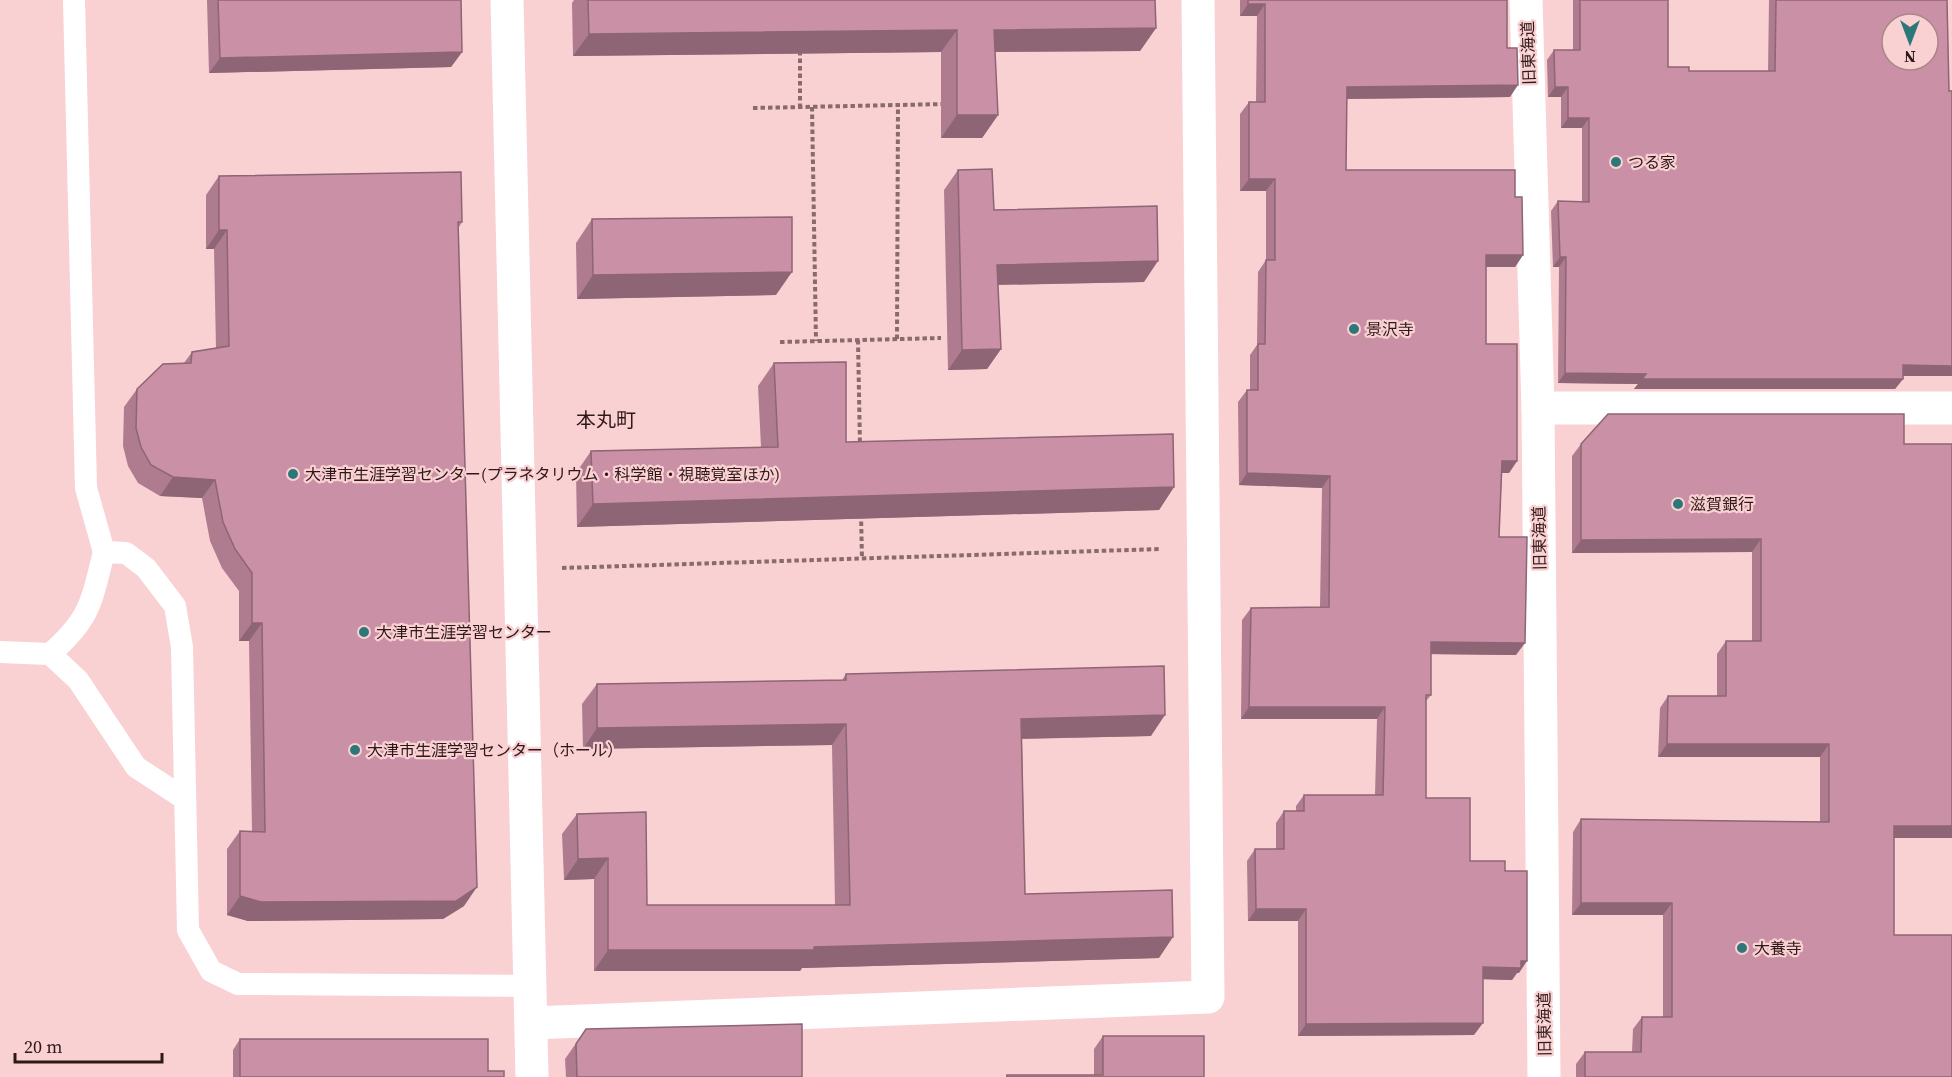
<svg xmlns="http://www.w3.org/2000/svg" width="1952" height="1077" font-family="'Source Serif 4','Noto Sans JP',serif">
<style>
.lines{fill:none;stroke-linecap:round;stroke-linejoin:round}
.path{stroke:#8a6b6d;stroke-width:4;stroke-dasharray:4.5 3;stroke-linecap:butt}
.lane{stroke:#fff;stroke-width:22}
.street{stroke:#fff;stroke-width:33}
.wall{fill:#ae7c8e}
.shaded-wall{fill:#8d6574}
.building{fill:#ca90a5;stroke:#8d6574;stroke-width:1.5;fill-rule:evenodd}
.poi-dot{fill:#2d7778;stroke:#fad1d3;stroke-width:2}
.labels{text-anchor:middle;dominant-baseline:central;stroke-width:4.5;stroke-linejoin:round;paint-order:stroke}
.street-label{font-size:16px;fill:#2f1819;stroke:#fad1d3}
.poi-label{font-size:16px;fill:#2f1819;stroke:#fad1d3;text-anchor:start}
.quarter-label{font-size:20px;fill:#2f1819;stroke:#fad1d3}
</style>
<rect width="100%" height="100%" fill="#fad1d3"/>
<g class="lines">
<g class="path">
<path d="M800,51V107"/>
<path d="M812,107L816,341"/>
<path d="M753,108L946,104"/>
<path d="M897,339L898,105"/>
<path d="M858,340L860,447"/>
<path d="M780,342L941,338"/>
<path d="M861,514L862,559"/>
<path d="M562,568L1160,549"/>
</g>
<g class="lane">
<path d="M74,0L86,488L104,552L126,553L146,568L175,606L182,647L188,930L211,971L238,984L529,986"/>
<path d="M0,652L50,654L78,680L136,767L185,799"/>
<path d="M50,654C91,618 91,603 104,552"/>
</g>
<g class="street">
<path d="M507,0L532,1077"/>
<path d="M1526,0L1538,408L1544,1077"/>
<path d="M1538,408H1952"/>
<path d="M531,1023L1208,997L1198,0"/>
</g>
</g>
<g class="wall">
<path d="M207,0H461L462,52L451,67L209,73Z"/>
<path d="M574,0H1155L1156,28L1140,51L995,52L998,115L982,138H941V52L573,56L572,3Z"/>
<path d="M1240,0H1507V48L1510,97L1347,99L1346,170L1515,197L1523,255L1515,267H1486V344L1517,461L1509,473H1502L1499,537L1516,655L1431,654V695L1426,701V798L1470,861L1505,871L1519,973H1517L1512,980L1483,979L1474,1035L1298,1036V921H1248L1247,861L1255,849H1276V823L1284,811H1296V806L1304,795H1375L1377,719H1241L1242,620L1251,608L1320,607L1322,488L1239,485L1238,402L1247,390H1250V355L1257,345L1258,272L1266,260V191H1240V114L1249,102H1256L1257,16H1240Z"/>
<path d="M1573,0H1668V67L1689,71H1768L1769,0H1947L1903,379L1895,389H1634L1638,384L1558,383L1559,267H1553L1551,211L1558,201L1582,202V128H1561V97H1548L1547,60L1554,50H1573Z"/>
<path d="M958,170L994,210L1144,282L998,285L1001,349L987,369L948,370L944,190Z"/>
<path d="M219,176L462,222L459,227L464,906L443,919L248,921L227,915V849L240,831H252L249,641H239V591L222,568L210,541L202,498L160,496L138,483L128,466L123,446L124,407L137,389L184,363L192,352L216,348L214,249H206V195Z"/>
<path d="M592,219L776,295L577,299L576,243Z"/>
<path d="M774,363L846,442L1174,487L1159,510L577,527L576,473L591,451L761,447L758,386Z"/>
<path d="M1581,444H1904L1952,838H1894V935L1952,1077H1576V1064L1585,1052H1632L1633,1029L1642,1017H1663V915H1572L1573,832L1581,819L1820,822V757H1658L1660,708L1668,696H1717V654L1726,641H1752V552L1572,553V456Z"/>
<path d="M846,674L1151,736L1022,739L1025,894L1159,958L802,968L800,971H594V879L564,880L562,834L577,814L647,905H835L832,745L583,749L582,704L597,684L842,680Z"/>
<path d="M586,1029L802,1077H566L565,1059Z"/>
<path d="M1103,1036L1204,1077H1006L1007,1075H1094V1049Z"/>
<path d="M240,1039L488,1071L504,1077H233V1050Z"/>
</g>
<g class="shaded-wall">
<path d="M1248,4H1265L1257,16H1240Z"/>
<path d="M1156,28L1140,51L979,52L994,30Z"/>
<path d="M957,30L941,52L573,56L589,34Z"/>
<path d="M462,52L451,67L209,73L220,58Z"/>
<path d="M1518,85L1510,97L1339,99L1347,87Z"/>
<path d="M1555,87H1568L1561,97H1548Z"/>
<path d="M957,115H998L982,138H941Z"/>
<path d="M1568,118H1589L1582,128H1561Z"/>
<path d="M1249,179H1275L1266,191H1240Z"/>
<path d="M219,230H227L214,249H206Z"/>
<path d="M1486,255H1523L1515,267H1478Z"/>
<path d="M1560,257H1566L1559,267H1553Z"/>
<path d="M1158,261L1144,282L983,285L997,265Z"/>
<path d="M792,272L776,295L577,299L593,275Z"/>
<path d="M1001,349L987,369L948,370L962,350Z"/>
<path d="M1903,365L1952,366V376H1896Z"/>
<path d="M1565,373L1646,374L1903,379L1895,389H1634L1638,384L1558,383Z"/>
<path d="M1502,461H1517L1509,473H1494Z"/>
<path d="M1247,473L1330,476L1322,488L1239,485Z"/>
<path d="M173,477L215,480L202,498L160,496Z"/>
<path d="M1174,487L1159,510L577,527L593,504Z"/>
<path d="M1761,539L1752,552L1572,553L1581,540Z"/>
<path d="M252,623H262L249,641H239Z"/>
<path d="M1431,642L1525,643L1516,655L1422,654Z"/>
<path d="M1249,707H1385L1377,719H1241Z"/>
<path d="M1165,715L1151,736L1007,739L1021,719Z"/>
<path d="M846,724L832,745L583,749L597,728Z"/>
<path d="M1667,744H1829L1820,757H1658Z"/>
<path d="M1894,826H1952V838H1885Z"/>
<path d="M608,858L594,879L564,880L578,859Z"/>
<path d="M477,887L464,906L443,919L248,921L227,915L240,896Z"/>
<path d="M1581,903H1672L1663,915H1572Z"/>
<path d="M1256,909H1306L1298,921H1248Z"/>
<path d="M1173,937L1159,958L802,968L800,971H594L608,950L814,947Z"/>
<path d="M1521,961H1527L1519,973H1517L1512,980L1474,979L1483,967Z"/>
<path d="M1483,1023L1474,1035L1298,1036L1306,1024Z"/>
</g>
<g class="building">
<path d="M218,0H461L462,52L220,58Z"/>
<path d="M588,0H1155L1156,28L994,30L998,115H957V30L589,34Z"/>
<path d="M1248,0H1507V48H1517L1518,85L1347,87L1346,170H1515V197H1522L1523,255H1486V344H1517V461H1502L1499,537H1527L1525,643L1431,642V695H1426V798H1470V861H1505V871H1527V961H1521V968L1483,967V1023L1306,1024V909H1256L1255,849H1284V811H1304V795H1383L1385,707H1249L1251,608L1329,607L1330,476L1247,473V390H1258V344H1265L1266,260H1275V179H1249V102H1265V4H1248Z"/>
<path d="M1580,0H1668V67H1689V71H1775L1776,0H1947L1949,91H1952V366L1903,365V379H1642L1646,374L1565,373L1566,257H1560L1558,201L1589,202V118H1568V87H1555L1554,50H1580ZM1892,24H1928V60H1892Z"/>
<path d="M992,169L994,210L1157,206L1158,261L997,265L1001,349L962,350L958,170Z"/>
<path d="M461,172L462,222H458L477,887L456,901L261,902L240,896V831L265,832L262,623H252V573L235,549L223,522L215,480L173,477L151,465L141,447L136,428L137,389L163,364L191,363L192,352L229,346L227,230H219V176Z"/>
<path d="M792,217V272L593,275L592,219Z"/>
<path d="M846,362V442L1173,434L1174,487L593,504L591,451L778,447L774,363Z"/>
<path d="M1608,414H1904V444H1952V826H1894V935H1952V1077H1585V1052H1641L1642,1017H1672V903H1581V819L1829,822V744H1667L1668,696H1726V641H1761V539L1581,540V444Z"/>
<path d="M1164,666L1165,715L1021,719L1025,894L1172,890L1173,937L814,947V950H608V858L578,859L577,814L646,812L647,905H850L846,724L597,728V684L846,680V674Z"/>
<path d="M802,1024V1077H577L576,1044L586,1029Z"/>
<path d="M1103,1036H1204V1077H1007V1075H1103Z"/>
<path d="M240,1039H488V1071H504V1077H240Z"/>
</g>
<g class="poi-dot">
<circle cx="1616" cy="162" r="6"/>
<circle cx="1354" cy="329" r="6"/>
<circle cx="293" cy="474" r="6"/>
<circle cx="1678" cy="504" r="6"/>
<circle cx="364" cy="632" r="6"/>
<circle cx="355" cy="750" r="6"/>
<circle cx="1742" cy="948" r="6"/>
</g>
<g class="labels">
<g class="street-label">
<text transform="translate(1528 53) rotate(-92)">旧東海道</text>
<text transform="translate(1539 538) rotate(-91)">旧東海道</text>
<text transform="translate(1544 1024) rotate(-91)">旧東海道</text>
</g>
<g class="poi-label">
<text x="1628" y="162">つる家</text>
<text x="1366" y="329">景沢寺</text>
<text x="305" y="474">大津市生涯学習センター(プラネタリウム・科学館・視聴覚室ほか)</text>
<text x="1690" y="504">滋賀銀行</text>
<text x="376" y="632">大津市生涯学習センター</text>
<text x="367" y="750">大津市生涯学習センター（ホール）</text>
<text x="1754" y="948">大養寺</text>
</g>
<g class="quarter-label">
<text x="606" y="420">本丸町</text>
</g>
</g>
<g transform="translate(1910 42) rotate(180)"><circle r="28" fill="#fad1d3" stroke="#a98789" stroke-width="1.5"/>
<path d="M0-4.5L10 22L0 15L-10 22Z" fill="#2d7778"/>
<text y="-9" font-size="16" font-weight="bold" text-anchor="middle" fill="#2f1819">N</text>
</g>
<path d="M15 1053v9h147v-9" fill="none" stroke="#2f1819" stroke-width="3"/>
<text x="24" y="1053" font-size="18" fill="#2f1819" stroke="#fad1d3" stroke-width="4.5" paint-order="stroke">20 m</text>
</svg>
